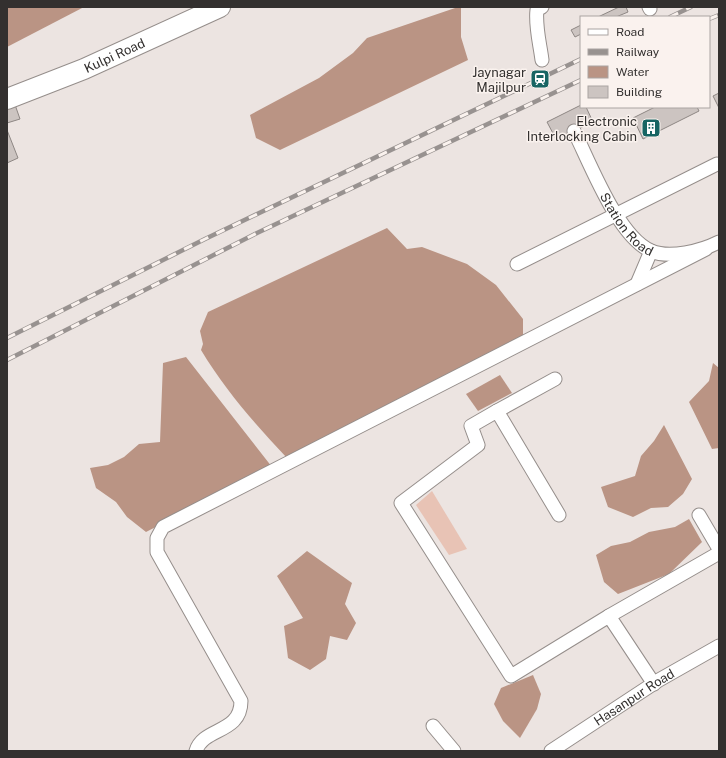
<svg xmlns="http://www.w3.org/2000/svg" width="726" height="758" font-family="'Public Sans',sans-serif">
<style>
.green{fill:#e8c3b5}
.water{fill:#ba9484}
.building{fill:#ccc4c1;stroke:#8e8784}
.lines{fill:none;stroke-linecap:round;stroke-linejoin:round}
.street-casing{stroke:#958e8b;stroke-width:15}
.primary-casing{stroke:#958e8b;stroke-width:22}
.street{stroke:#fff;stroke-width:13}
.primary{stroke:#fff;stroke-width:20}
.rail-casing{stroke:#989290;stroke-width:4.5}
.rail{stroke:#faf2ee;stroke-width:3;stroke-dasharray:9;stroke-linecap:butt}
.labels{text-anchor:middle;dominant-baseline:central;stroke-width:3;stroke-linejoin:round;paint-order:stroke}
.street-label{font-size:13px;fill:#33302f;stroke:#faf2ee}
.poi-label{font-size:13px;fill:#33302f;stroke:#faf2ee;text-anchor:end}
</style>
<rect width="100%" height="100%" fill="#ece4e1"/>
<path class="green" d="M432,491L467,549L449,555L416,505Z"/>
<g class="water">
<path d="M7,7H84L7,47Z"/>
<path d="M458,7H461V37L468,60L280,150L256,138L250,115L319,78L353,53L367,38Z"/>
<path d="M387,228L407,249L422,247L467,264L496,285L523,319V337L287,458C255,424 225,390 201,350L203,344L200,331L208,312Z"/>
<path d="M186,357L272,467L146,532L127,517L116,502L96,488L90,468L108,465L124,457L139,444L160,442L163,363Z"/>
<path d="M713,363L719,368V448L712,449L689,402L709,381Z"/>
<path d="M500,375L512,393L478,411L466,394Z"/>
<path d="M664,425L692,479L683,494L668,507L651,508L633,517L608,507L601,487L635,476L641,456L654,441Z"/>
<path d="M689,519L702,542L669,574L618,594L604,582L596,555L611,546L630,542L649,532L675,527Z"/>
<path d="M307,551L352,583L345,604L356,623L347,640L330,636L326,659L310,670L288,658L284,626L303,618L277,576Z"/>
<path d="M533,675L541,694L537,709L520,738L503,721L494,704L501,688Z"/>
</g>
<g class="building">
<path d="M619,7H626L628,12L616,17H598Z"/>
<path d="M581,25V34L575,37L571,30Z"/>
<path d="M719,93V108L713,96Z"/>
<path d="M13,99L20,119L7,123V101Z"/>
<path d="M581,105V107H586L593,122L556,139L547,122Z"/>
<path d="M655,107H697L699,111L643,139L633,118Z"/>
<path d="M7,130L18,158L7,163Z"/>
</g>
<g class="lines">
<g class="street-casing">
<g id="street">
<path d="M649,7L650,9"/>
<path d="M542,60C540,44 535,26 537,10L542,7"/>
<path id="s1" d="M574,131C590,163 618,237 651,251C670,259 701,251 719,242"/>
<path d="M517,264L717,164"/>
<path d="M637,284L651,251"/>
<path d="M497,411L555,379"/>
<path d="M559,515L497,411L471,426L478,445L401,503L511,676L609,616L654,684"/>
<path d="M699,515L719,549"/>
<path d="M609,616L719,553"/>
<path d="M433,726L454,751"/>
<path d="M196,751C203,727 241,734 241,701L157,552V538L163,527L706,249"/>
<path id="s2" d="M551,751L659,680L719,646"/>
</g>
</g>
<g class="primary-casing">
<g id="primary">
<path id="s3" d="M7,99L84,69L220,7"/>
</g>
</g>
<use href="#street" class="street"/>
<use href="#primary" class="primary"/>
<g class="rail-casing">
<g id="rail">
<path d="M670,17L691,7"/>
<path d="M709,19L719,15"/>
<path d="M7,338L205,239L581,59"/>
<path d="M7,360L257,233L581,80"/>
</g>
</g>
<use href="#rail" class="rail"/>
</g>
<defs>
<g id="station-square" transform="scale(1)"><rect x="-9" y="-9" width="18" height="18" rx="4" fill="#176563" stroke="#faf2ee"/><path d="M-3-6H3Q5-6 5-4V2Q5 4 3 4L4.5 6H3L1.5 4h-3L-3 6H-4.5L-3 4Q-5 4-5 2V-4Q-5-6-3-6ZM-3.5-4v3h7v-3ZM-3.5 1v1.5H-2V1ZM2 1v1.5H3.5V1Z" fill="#fff"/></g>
<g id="building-square" transform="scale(1)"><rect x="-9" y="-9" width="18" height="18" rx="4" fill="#176563" stroke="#faf2ee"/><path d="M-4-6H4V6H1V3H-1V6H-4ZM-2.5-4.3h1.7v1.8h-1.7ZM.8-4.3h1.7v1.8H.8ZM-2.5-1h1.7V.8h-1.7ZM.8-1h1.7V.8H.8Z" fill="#fff"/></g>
</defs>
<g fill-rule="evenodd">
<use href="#station-square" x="540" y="79"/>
<use href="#building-square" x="651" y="128"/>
</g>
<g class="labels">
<g class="street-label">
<text stroke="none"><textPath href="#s3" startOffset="116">Kulpi Road</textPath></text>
<text stroke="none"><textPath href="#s1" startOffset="108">Station Road</textPath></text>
<text stroke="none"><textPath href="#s2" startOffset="99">Hasanpur Road</textPath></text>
</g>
<g class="poi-label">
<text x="526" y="72">Jaynagar<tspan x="526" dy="15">Majilpur</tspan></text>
<text x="637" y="121">Electronic<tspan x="637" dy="15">Interlocking Cabin</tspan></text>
</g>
</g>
<rect width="726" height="758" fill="none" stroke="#33302f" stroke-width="16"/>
<rect x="580" y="16" width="130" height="92" fill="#faf2ee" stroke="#aaa4a2"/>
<rect x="588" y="29" width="20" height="6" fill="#ffffff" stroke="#aaa4a2"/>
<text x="616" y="36" font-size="12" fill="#33302f">Road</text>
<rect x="588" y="49" width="20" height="6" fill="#989290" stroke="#aaa4a2"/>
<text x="616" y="56" font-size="12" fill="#33302f">Railway</text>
<rect x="588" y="66" width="20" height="12" fill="#ba9484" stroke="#aaa4a2"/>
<text x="616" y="76" font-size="12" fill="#33302f">Water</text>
<rect x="588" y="86" width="20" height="12" fill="#ccc4c1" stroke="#aaa4a2"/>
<text x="616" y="96" font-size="12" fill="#33302f">Building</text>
</svg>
